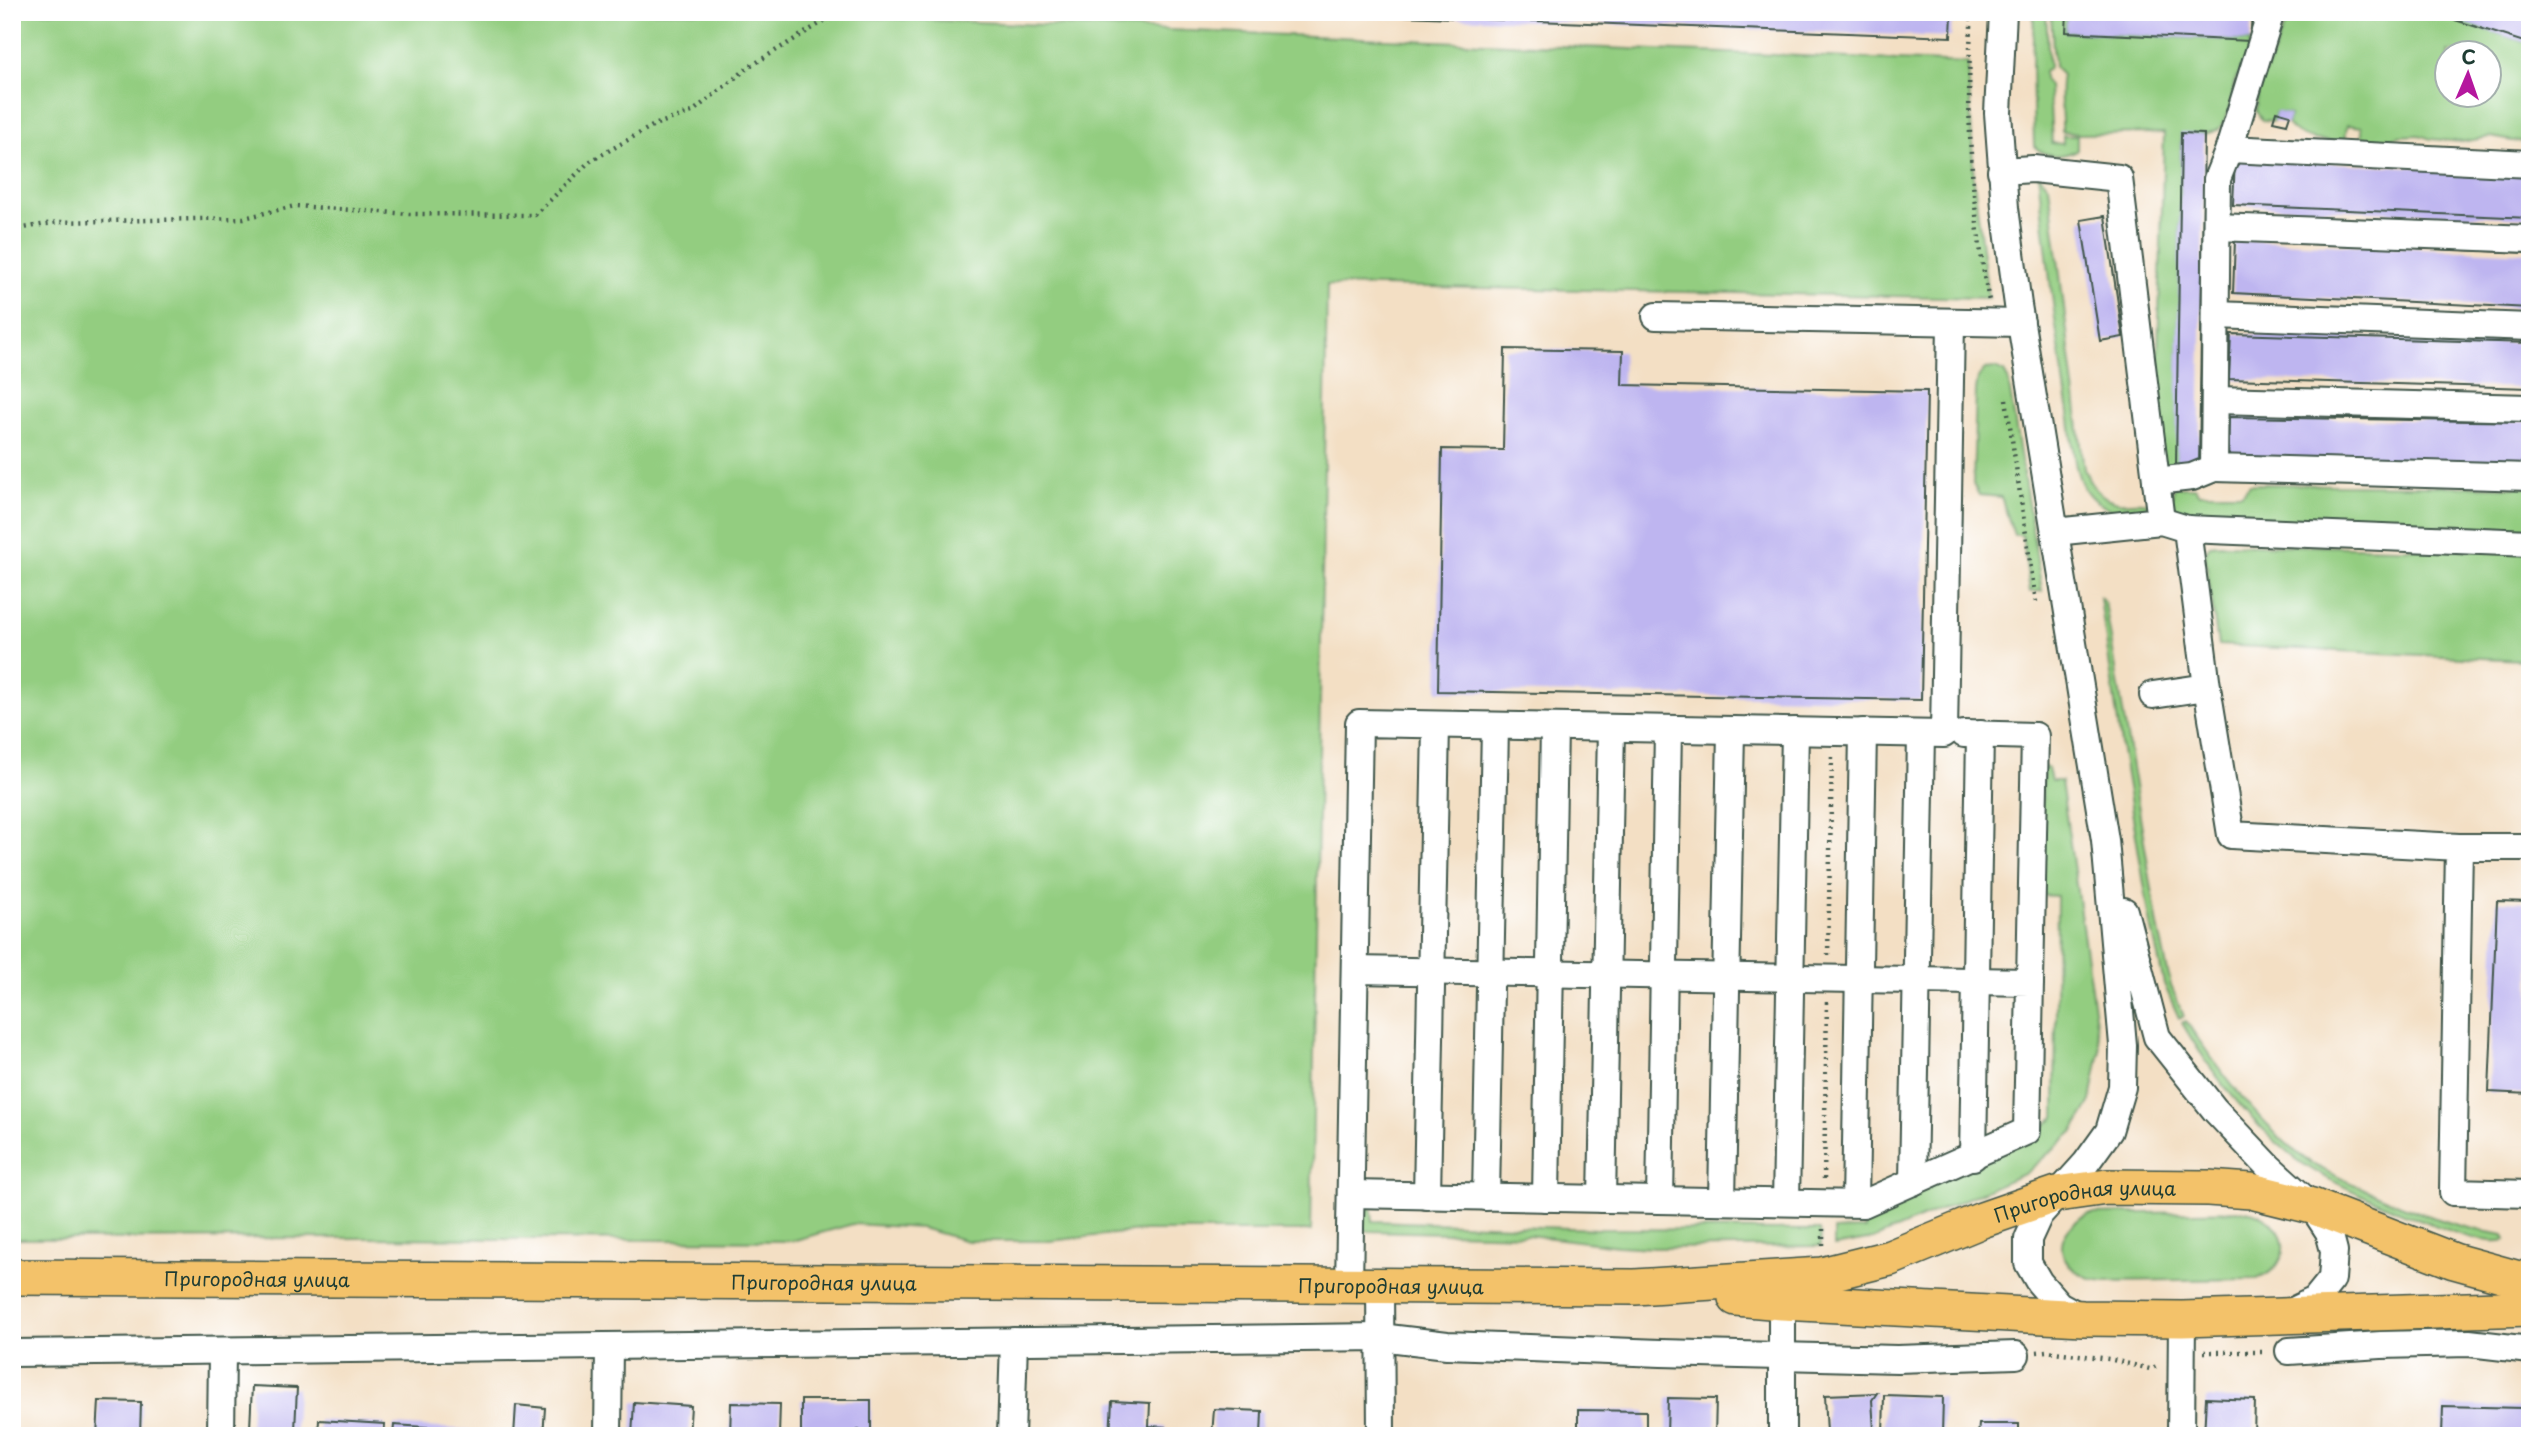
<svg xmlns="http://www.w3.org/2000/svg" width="2542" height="1448" font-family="'Playpen Sans',sans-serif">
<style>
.green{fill:#93cd80;stroke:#59855a;stroke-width:2;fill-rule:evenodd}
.building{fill:#beb5f0}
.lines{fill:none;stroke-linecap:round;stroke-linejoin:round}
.minor-casing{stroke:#3f554a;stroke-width:30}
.major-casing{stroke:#3f554a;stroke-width:38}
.path{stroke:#3f554a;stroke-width:4.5;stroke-dasharray:2 5;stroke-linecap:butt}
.minor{stroke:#fff;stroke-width:26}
.major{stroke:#f3c26a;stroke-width:35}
.labels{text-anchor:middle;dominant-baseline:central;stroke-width:6;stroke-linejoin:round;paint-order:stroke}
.street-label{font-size:19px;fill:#1f3d34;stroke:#fff}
</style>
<rect width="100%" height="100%" fill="#fff"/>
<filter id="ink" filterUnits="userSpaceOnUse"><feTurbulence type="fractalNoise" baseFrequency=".0143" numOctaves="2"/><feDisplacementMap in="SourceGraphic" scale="14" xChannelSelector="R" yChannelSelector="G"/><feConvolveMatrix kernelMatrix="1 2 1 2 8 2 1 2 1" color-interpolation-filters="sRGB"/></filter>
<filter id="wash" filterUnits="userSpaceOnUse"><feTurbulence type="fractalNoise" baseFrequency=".00686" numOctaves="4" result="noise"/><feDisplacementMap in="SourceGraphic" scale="28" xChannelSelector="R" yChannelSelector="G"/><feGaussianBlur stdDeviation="1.57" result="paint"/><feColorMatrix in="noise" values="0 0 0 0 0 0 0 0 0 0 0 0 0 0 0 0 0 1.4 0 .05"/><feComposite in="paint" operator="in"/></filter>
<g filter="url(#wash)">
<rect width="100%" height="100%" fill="#f3dfc4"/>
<g class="green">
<path d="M12,12H806V15L1968,63L1974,180L1988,298L1327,285L1311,1231H1140L1050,1241H967L921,1228L853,1224L792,1241L368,1238L12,1239Z"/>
<path d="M2034,12H2046L2049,68L2044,72V79L2049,86L2052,143L2063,144V136H2077V150C2063,157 2045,158 2034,146L2032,64Z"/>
<path d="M2051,12H2067L2066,32L2250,41L2249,52L2234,83L2230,110L2219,130L2204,134H2181L2177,466L2166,471L2156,426L2164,133L2079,134L2062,132C2063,113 2058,93 2062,75L2054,67Z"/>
<path d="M2290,12H2432L2530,44V144L2490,137L2461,142L2431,139L2419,135L2398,136L2379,144L2362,142V127L2347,125L2345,141C2325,141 2300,142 2287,124L2290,115L2276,112L2273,121L2262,120L2256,111L2258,91ZM2448,52H2490V94H2448Z"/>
<path d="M2038,173L2049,186L2084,469C2091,485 2100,499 2119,502C2129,503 2138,500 2147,503L2148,509C2124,520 2092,507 2081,482C2072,462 2073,435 2069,413C2056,334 2046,253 2038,173Z"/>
<path d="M1996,368L2004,372L2008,379L2042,591L2030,592L2022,535H2014L2001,497L1979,495L1973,484L1976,391L1978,378L1985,369Z"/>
<path d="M2250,484L2530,487V529L2300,523L2224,513L2177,510C2171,502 2170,496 2175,487H2195L2198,493H2242Z"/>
<path d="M2219,544L2530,551V772H2527L2523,660L2218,645L2205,554L2210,545Z"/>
<path d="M2100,598L2105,602L2158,926L2171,986L2184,1016L2179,1018L2164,984L2150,920L2121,745Z"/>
<path d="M2043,767L2048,768L2051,781H2061L2100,1050L2091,1101L2074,1131L2026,1173L1873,1239L1834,1246V1230L1865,1229V1213L2029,1139L2055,1117L2057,896L2038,895Z"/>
<path d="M2186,1021C2218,1069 2252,1115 2296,1152C2316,1168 2340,1178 2362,1188C2409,1210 2453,1227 2504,1235L2506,1240C2484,1246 2445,1229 2424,1221C2386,1206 2321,1180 2290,1154C2247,1119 2210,1071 2182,1023Z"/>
<path d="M1354,1206H1371L1373,1221L1598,1229L1820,1230L1821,1246L1655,1248L1618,1246L1528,1235L1368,1231L1360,1228Z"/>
<path d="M2246,1211C2287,1218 2299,1263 2257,1279L2102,1281C2057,1274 2046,1233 2089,1214Z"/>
</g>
<g id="blocks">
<g class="building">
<path d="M1350,12H1952L1951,37L1350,14Z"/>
<path d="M2067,12H2205L2252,15L2250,41L2066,32Z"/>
<path d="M2433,12H2530V44L2433,13Z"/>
<path d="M2276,111L2290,115L2287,124L2273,121Z"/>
<path d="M2181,133L2204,134L2199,466H2176Z"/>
<path d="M2235,158L2530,173V218L2233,205Z"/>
<path d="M2105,216L2123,337L2100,341L2081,220Z"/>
<path d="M2235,240L2530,253V308L2233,293Z"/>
<path d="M2231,334L2530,343V388L2229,379Z"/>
<path d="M1505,349L1623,351L1622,385L1927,391L1921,700L1438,691L1442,449L1503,450Z"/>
<path d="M2229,417L2530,422V467L2228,460Z"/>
<path d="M2497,901L2530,902V1094L2489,1092Z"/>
<path d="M252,1386L297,1388L295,1430L250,1428Z"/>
<path d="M1877,1393L1872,1400L1874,1430L1827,1433L1825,1395Z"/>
<path d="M1884,1395L1943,1397L1942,1435L1883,1436Z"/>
<path d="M1668,1398L1716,1399L1715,1436H1667Z"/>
<path d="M2206,1398L2255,1400L2254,1436H2204Z"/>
<path d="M801,1400H871V1430H857V1436H801Z"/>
<path d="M99,1401L141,1402L140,1436H97Z"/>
<path d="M1112,1401L1150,1403L1149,1426L1166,1427L1165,1436H1110Z"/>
<path d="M634,1402L691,1406L689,1436H632Z"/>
<path d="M731,1403L780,1404L779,1436H730Z"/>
<path d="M516,1405L545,1408L543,1436H514Z"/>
<path d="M2443,1406L2522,1408V1436H2442Z"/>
<path d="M1214,1409L1262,1411L1261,1436H1212Z"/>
<path d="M1578,1410L1646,1411V1436H1578Z"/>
<path d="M319,1420L385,1424L384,1436H318Z"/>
<path d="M1979,1424H2019V1436H1978Z"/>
<path d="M394,1425L471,1430L470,1436H393Z"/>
</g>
</g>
</g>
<g filter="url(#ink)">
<use href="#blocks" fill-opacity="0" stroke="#3f554a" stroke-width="2"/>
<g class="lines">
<g class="minor-casing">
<g id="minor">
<path d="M2003,12L1998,113L2005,208L2018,305L2105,840L2123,1045L2122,1087L2109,1131L2086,1163L2039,1215L2028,1239V1263L2039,1282L2059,1305L2081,1317"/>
<path d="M2271,12L2229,149L2217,179L2214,468L2530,477"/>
<path d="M2229,149L2530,164"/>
<path d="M2001,171L2033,169L2119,178L2161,521"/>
<path d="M2217,227L2530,239"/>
<path d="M2216,315L2530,327"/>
<path d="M1656,316L2021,323"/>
<path d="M2215,400L2530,408"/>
<path d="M2156,481L2192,477L2214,468"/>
<path d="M2187,529L2530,543"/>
<path d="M2055,532L2161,521L2187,529L2207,687L2153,695"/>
<path d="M2207,687L2231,835L2459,847L2453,1192L2530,1194"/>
<path d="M1964,734L2035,736L2030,982"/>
<path d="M2459,847H2530"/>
<path d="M2124,911L2157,1037L2215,1110L2269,1167L2312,1206L2329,1232L2334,1251L2332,1279L2315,1300L2286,1314"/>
<path d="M1973,1157L1980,734"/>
<path d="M1913,1182L1921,734"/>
<path d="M1351,1194L1863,1204L2027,1131L2030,982L1355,970"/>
<path d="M1427,1196L1436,725"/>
<path d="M1486,1197L1495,726"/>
<path d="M1546,1198L1554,727"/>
<path d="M1602,1199L1611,728"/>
<path d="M1660,1200L1668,729"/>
<path d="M1722,1201L1731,730"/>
<path d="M1786,1202L1795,731"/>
<path d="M1855,1203L1863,732"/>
<path d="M1349,1285L1359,723L1944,734L1951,322"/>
<path d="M1380,1285L1381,1436"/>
<path d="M2289,1351L2381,1345L2469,1343L2530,1350"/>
<path d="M12,1353L1380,1337L1447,1345L1661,1353L1897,1359L2016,1355"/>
<path d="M221,1436L222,1351"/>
<path d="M608,1436L609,1346"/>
<path d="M1011,1436L1014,1341"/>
<path d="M1782,1436V1302"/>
<path d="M2181,1436L2182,1319"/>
</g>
</g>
<g class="major-casing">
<g id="major">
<path id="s1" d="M12,1277L1635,1287L1822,1275L1890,1258L1982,1220L2057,1194L2107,1187L2208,1188L2251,1191L2312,1206L2454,1261L2530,1282"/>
<path d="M1736,1298L1782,1302L2083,1318L2182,1319L2530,1308"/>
</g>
</g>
<g class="path">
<path d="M1972,12C1965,107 1971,207 1989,301"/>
<path d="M12,230L58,222L244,218L295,206L410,214L535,215L589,162L654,125L692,112L749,67L839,12"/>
<path d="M2006,399L2036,602"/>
<path d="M1828,955L1832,754"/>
<path d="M1824,1179L1827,1002"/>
<path d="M1823,1245V1226"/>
<path d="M2037,1352L2047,1351L2109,1359L2150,1369L2159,1365"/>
<path d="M2204,1352H2265"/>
</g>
<use href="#minor" class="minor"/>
<use href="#major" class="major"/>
</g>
</g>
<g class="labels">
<g class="street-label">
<text stroke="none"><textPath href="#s1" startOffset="2086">Пригородная улица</textPath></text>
<text stroke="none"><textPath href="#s1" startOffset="245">Пригородная улица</textPath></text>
<text stroke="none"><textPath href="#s1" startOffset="812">Пригородная улица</textPath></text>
<text stroke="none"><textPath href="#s1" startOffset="1379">Пригородная улица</textPath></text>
</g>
</g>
<rect width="2542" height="1448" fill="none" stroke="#fff" stroke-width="42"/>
<g transform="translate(2468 74) rotate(2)"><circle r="33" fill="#ffffff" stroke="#a5b1ae" stroke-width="2"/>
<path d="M0-5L12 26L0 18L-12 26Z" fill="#b5179e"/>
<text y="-10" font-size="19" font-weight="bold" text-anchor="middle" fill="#1f3d34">С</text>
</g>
</svg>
